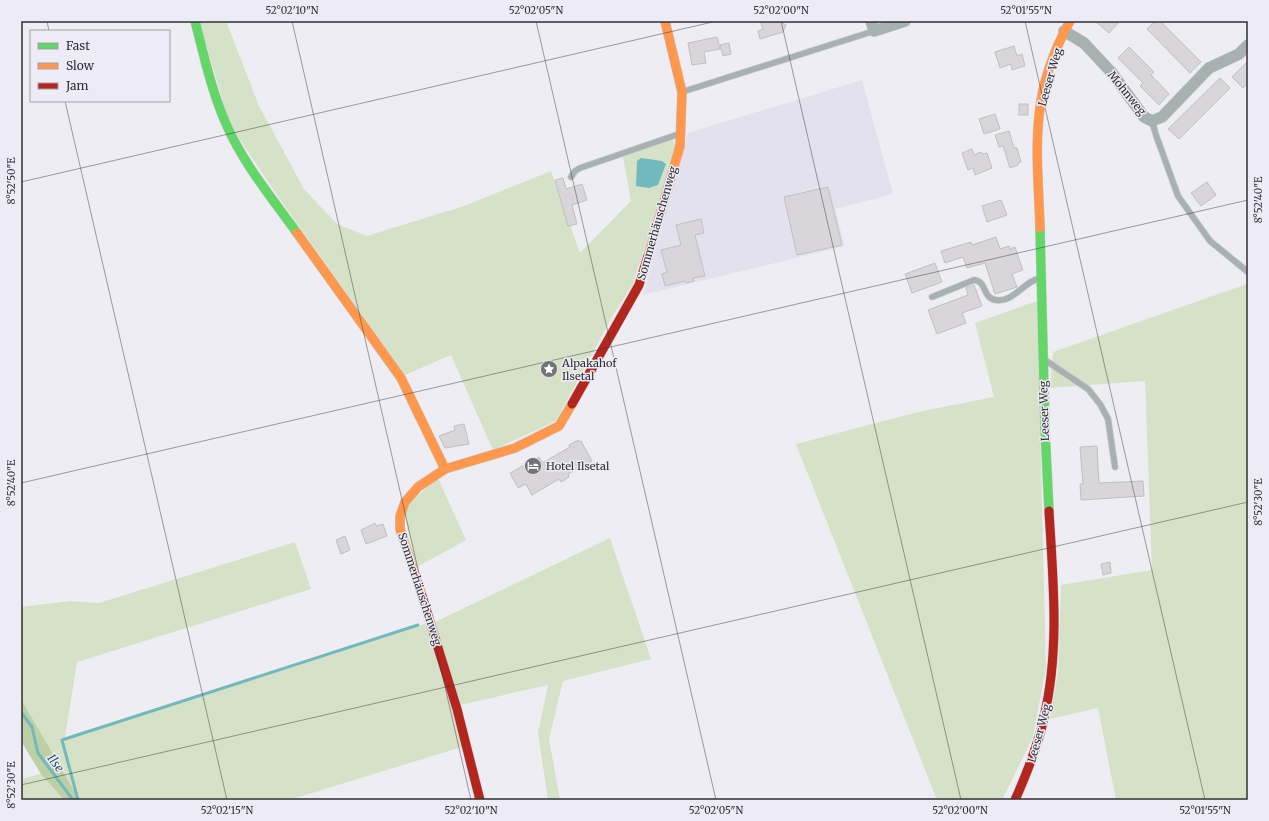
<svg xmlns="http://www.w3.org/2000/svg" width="1269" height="821" font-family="Merriweather,serif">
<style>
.built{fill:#e3e1ed}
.green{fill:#d6e2c7}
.forest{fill:#bdcfa4}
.water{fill:#72b9bd}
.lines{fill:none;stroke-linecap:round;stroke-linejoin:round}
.stream{stroke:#72b9bd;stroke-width:3}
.building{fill:#d8d6d8;stroke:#c1bfc2}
.lane-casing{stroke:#c9c8cc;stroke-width:7}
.street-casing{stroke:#c9c8cc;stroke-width:12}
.fast-casing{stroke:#c9c8cc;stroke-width:10}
.slow-casing{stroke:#c9c8cc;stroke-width:10}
.jam-casing{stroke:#c9c8cc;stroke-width:10}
.lane{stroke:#a7b1b2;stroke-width:5.5}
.street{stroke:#a7b1b2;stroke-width:11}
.fast{stroke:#63d668;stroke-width:9}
.slow{stroke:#ff974d;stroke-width:9}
.jam{stroke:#b3261e;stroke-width:9}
.ticks{fill:none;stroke:#313034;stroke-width:1;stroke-opacity:0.45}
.labels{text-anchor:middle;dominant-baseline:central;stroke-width:3;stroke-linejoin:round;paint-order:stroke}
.street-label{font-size:11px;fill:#313034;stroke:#edebf5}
.poi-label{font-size:11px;fill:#313034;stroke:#edebf5;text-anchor:start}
.water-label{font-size:12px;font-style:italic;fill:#255d5e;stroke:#edebf5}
.neatline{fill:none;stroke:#313034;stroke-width:1.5}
.ticks-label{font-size:10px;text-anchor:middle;fill:#313034}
</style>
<rect width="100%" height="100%" fill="#eeedf3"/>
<path class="built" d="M862,80L893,194L835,209L845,246L643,295L688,133Z"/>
<g class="green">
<path d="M199,21H226L259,106L304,189L337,224L367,236L464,206L551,171L580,253L631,201L622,152L671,134L676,148L633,284L612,317L556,421L493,450L451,355L405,375L279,198L230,125Z"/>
<path d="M1247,284L1248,800H1116L1098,708L1050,719L1058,672L1061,585L1152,570L1145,381L1050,388L1053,352Z"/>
<path d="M1037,301L1046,668L1033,737L1002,800H937L796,444L918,412L994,397L975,323Z"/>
<path d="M438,478L466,540L417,567L404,514L409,503Z"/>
<path d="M610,538L651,659L563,681L549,739L560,800H548L538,733L548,685L460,705L433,623Z"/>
<path d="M295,542L311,589L77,662L65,737L428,623L462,747L289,800H79L21,699V607L71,601L99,603Z"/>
<path d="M41,774L64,800H21V779Z"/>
</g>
<path class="forest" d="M21,699L72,787L79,800H64L41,774L21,741Z"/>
<path class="water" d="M641,158L662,161L666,164L658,185L649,188L636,186L637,161Z"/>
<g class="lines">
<g class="stream">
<path d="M21,712L32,727L38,753L73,800"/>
<path d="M78,800L62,740L418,625"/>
</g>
</g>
<g class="building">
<path d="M760,21H779L786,25L783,32L760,39L758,31L763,29Z"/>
<path d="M1095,21H1120L1109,33Z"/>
<path d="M1155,21H1160L1201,62L1190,73L1147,29Z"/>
<path d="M717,37L720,49L704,52L706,63L692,65L688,43Z"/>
<path d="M729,43L731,54L723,56L720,45Z"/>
<path d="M1014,46L1017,56L1022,54L1025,66L1012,70L1011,64L1000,68L995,52Z"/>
<path d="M1129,47L1154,72L1151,75L1169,94L1159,105L1140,86L1143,83L1118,58Z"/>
<path d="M1248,61V83L1243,88L1232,77Z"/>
<path d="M1220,78L1230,88L1179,139L1168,129Z"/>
<rect x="1019" y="104" width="9" height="11"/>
<path d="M995,114L1000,129L984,134L979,119Z"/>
<path d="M1009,131L1014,148H1017L1021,162L1018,163V165L1010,168L1003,146L999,147L995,135Z"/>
<path d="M972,149L974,155L981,152L982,154L987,153L992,168L975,175L973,168L968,170L962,153Z"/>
<path d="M563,178L566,189L582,184L587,200L572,205L577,224L568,226L555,180Z"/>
<path d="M1207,182L1216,195L1201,206L1191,193Z"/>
<path d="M828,187L842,245L797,255L784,197Z"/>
<path d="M1001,200L1007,215L987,222L982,206Z"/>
<path d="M701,219L704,233L695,235L705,276L693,278L694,281L686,283L685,281L665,286L662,274L667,272L661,250L681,245L676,225Z"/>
<path d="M996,237L1000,249L1009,246L1010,249L1015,247L1023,270L1012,274L1017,287L995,294L985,263L967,268L963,257L945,263L941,251L971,242L972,245Z"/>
<path d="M935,263L942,282L912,293L905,274Z"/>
<path d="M974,285L982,306L962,313L966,323L937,334L928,310L968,295L966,288Z"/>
<path d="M464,424L469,444L445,448L439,436L455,430L454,426Z"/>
<path d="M578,440L579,442L581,441L592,461L568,474L569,477L561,482L559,479L532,495L526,484L518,488L510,473L539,457L542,462H544L570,447L569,445Z"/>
<path d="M1097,446L1099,483L1143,481L1144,496L1081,500L1080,484H1083L1080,447Z"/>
<path d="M375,523L376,526L383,524L387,536L366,544L361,530Z"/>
<path d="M345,536L350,550L341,554L336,540Z"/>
<path d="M1110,562L1111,573L1103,575L1101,564Z"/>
</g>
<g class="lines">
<g class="lane-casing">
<g id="lane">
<path d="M682,92L874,31"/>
<path d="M1152,121L1156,135L1178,196L1210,241L1248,272"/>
<path d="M571,177L575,171L580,168L679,134"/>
<path d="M932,297L974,280C987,281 982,298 996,300C1014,303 1023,281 1041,278"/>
<path d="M1045,360L1088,389L1100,404L1108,419L1115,467"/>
</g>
</g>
<g class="street-casing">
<g id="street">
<path d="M871,21L874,31L905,21"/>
<path d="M1064,31L1084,43L1112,73L1144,117L1152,121L1162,117L1209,68L1239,54L1248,45"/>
</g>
</g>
<g class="fast-casing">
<g id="fast">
<path d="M195,21C204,56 212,93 227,126C243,163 274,201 297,233"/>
<path d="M1040,228L1045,429L1049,511"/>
</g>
</g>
<g class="slow-casing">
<g id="slow">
<path d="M1040,228C1039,191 1035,153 1039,116C1042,83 1054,50 1070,21"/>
<path d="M297,233L401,378L445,469"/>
<path d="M648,256L680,146L682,92L665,21"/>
<path d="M422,596L400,529V516L405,502L418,487L445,469L515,448L559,426L572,404"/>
</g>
</g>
<g class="jam-casing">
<g id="jam">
<path d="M572,404L639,285L648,256"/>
<path d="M422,596L457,709L480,800"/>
<path d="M1015,800C1027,773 1038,746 1044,717C1060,650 1053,579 1049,511"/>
</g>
</g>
<use href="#lane" class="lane"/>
<use href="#street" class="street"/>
<use href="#fast" class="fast"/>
<use href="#slow" class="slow"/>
<use href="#jam" class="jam"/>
</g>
<path class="ticks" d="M47,21L49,31M292,21L471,800M536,21L716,800M781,21L961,800M1025,21L1205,800M65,101L227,800M21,182L717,21M21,483L1248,200M21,785L1248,502"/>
<defs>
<g id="sight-disc" transform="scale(0.9)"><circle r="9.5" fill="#737277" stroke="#edebf5"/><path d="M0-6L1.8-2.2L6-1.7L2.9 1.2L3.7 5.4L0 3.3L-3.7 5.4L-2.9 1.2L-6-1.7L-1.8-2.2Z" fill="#fff"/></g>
<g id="hotel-disc" transform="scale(0.9)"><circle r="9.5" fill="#737277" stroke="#edebf5"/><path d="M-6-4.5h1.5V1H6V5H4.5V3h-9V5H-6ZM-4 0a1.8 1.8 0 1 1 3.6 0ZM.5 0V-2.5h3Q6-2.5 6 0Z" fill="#fff"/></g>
</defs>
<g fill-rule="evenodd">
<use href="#sight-disc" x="549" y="369"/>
<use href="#hotel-disc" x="533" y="466"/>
</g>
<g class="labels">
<g class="street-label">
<text transform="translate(1050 77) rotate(-74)">Leeser Weg</text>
<text transform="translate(1127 93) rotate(51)">Mohnweg</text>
<text transform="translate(657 223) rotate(-74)">Sommerhäuschenweg</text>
<text transform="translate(1044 411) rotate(-92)">Leeser Weg</text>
<text transform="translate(420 589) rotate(72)">Sommerhäuschenweg</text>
<text transform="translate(1039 733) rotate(-75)">Leeser Weg</text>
</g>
<g class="poi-label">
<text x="562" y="363">Alpakahof<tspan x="562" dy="13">Ilsetal</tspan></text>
<text x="546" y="466">Hotel Ilsetal</text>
</g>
<g class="water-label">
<text transform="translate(56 763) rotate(53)">Ilse</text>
</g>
</g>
<rect width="1269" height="821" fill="none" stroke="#edebf5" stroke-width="44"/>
<rect x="30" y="30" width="140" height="72" fill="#edebf5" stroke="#a2a0a8"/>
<rect x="38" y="43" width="20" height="6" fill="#63d668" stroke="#a2a0a8"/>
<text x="66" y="50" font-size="12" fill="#313034">Fast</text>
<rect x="38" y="63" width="20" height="6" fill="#ff974d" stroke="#a2a0a8"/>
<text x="66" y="70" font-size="12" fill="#313034">Slow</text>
<rect x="38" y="83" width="20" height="6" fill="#b3261e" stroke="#a2a0a8"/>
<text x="66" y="90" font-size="12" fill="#313034">Jam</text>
<rect x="22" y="22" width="1225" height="777" class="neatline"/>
<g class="ticks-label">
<text x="292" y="14">52°02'10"N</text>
<text x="536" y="14">52°02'05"N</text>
<text x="781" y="14">52°02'00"N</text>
<text x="1026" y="14">52°01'55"N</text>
<text transform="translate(11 181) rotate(-90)" y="4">8°52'50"E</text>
<text transform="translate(1258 200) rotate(-90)" y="4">8°52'40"E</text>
<text transform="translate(11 483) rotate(-90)" y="4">8°52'40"E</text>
<text transform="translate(1258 502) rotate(-90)" y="4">8°52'30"E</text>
<text transform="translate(11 785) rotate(-90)" y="4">8°52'30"E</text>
<text x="227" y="814">52°02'15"N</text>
<text x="471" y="814">52°02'10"N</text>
<text x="716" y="814">52°02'05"N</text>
<text x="960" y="814">52°02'00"N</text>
<text x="1205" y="814">52°01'55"N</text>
</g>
</svg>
